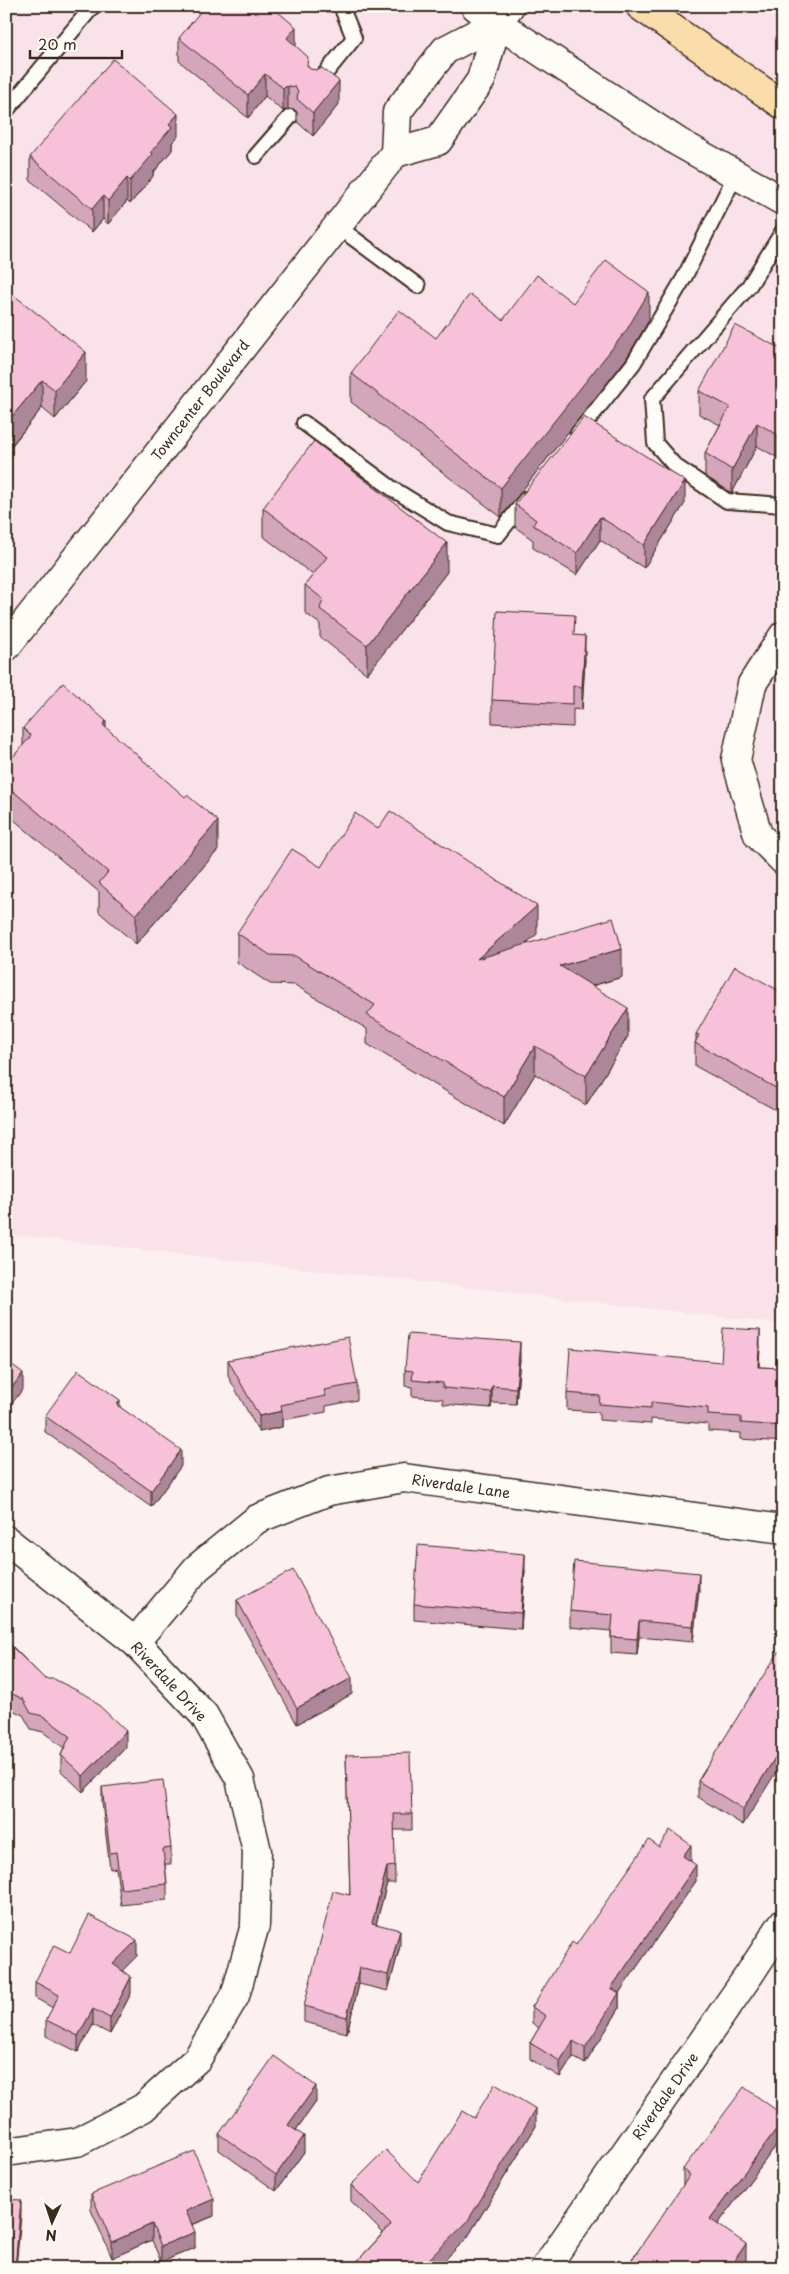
<svg xmlns="http://www.w3.org/2000/svg" width="789" height="2274" font-family="'Playpen Sans',sans-serif">
<style>
.built{fill:#fae2ea}
.lines{fill:none;stroke-linecap:round;stroke-linejoin:round}
.service-casing{stroke:#3b2a1e;stroke-width:18}
.minor-casing{stroke:#3b2a1e;stroke-width:31}
.trunk-casing{stroke:#3b2a1e;stroke-width:31}
.service{stroke:#fdfcf7;stroke-width:14}
.minor{stroke:#fdfcf7;stroke-width:28}
.trunk{stroke:#fbddab;stroke-width:28}
.wall{fill:#d4a6bb;stroke:#3b2a1e}
.shaded-wall{fill:#ad8799;stroke:#3b2a1e}
.building{fill:#f7c1da;stroke:#3b2a1e}
.labels{text-anchor:middle;dominant-baseline:central;stroke-width:4.5;stroke-linejoin:round;paint-order:stroke}
.street-label{font-size:14px;fill:#3b2a1e;stroke:#fdfcf7}
</style>
<rect width="100%" height="100%" fill="#fcf0f1"/>
<filter id="ink" filterUnits="userSpaceOnUse"><feTurbulence type="fractalNoise" baseFrequency=".02" numOctaves="2"/><feDisplacementMap in="SourceGraphic" scale="10" xChannelSelector="R" yChannelSelector="G"/><feConvolveMatrix kernelMatrix="1 2 1 2 8 2 1 2 1" color-interpolation-filters="sRGB"/></filter>
<g filter="url(#ink)">
<path class="built" d="M6,6H783V1324L6,1234Z"/>
<g class="lines">
<g class="service-casing">
<g id="service">
<path d="M316,85L354,38L343,11"/>
<path d="M6,111L93,6"/>
<path d="M256,156L290,117"/>
<path d="M337,226L418,286"/>
<path d="M783,231L749,286L652,399L655,443L675,466L727,501L783,505"/>
<path d="M304,423L393,489L448,523L498,535L526,499"/>
<path d="M578,433L633,364L684,278L736,174"/>
</g>
</g>
<g class="minor-casing">
<g id="minor">
<path d="M475,6L497,23L678,142L783,201"/>
<path d="M395,153L438,141L481,80L497,23L510,6"/>
<path d="M783,636L752,684L736,760L758,835L783,860"/>
<path d="M6,647L395,153L397,112L445,50L497,23"/>
<path d="M6,1540L135,1642L204,1715L240,1779L257,1851L255,1925L235,1996L197,2059L143,2108L77,2142L6,2152"/>
<path d="M135,1642L197,1568L257,1519L329,1491L404,1478L783,1529"/>
<path d="M545,2268L749,1975L783,1923"/>
</g>
</g>
<g class="trunk-casing">
<path id="trunk" d="M640,6L783,105"/>
</g>
<use href="#service" class="service"/>
<use href="#minor" class="minor"/>
<use href="#trunk" class="trunk"/>
</g>
<g class="wall">
<path d="M179,38L296,46L308,67L339,104L313,136L297,122V112L295,110L288,109L283,111L265,96L248,118L179,61Z"/>
<path d="M178,136L172,143V150L153,173V176L130,204L127,201L108,224L103,219L92,232L30,180V157Z"/>
<path d="M6,289L86,381L55,419L42,408L9,449L11,479L6,485Z"/>
<path d="M573,303L649,320L626,359L501,517L351,402V373L436,338L503,320Z"/>
<path d="M783,350V449L778,458L757,446L732,493L705,476V453L720,425L699,414V391Z"/>
<path d="M685,503L644,568L600,540L577,575L533,548V540L515,527V504Z"/>
<path d="M263,508L447,572L367,674L320,637V624L305,613V585L313,575L263,536Z"/>
<path d="M575,635L585,659L582,710L573,709V727L492,723V700Z"/>
<path d="M23,728H106L218,850L136,944L99,912V892L6,813V765L23,746Z"/>
<path d="M321,867L537,934L525,944L622,977L592,986L628,1036L586,1105L535,1074L504,1126L367,1044V1029L295,985L270,984L237,962V933Z"/>
<path d="M783,993V1114L695,1066V1043L696,1040V1034Z"/>
<path d="M760,1346L759,1367L783,1368V1442L741,1439V1433L708,1431V1424L651,1419V1424L599,1420V1412L567,1410V1393L721,1362Z"/>
<path d="M520,1359L516,1404L492,1403L491,1408L443,1404V1399L412,1396V1387L405,1386V1370Z"/>
<path d="M228,1360L357,1384V1400L326,1406V1412L282,1420V1427L259,1432L228,1376Z"/>
<path d="M120,1407L181,1466L151,1507L45,1432V1416Z"/>
<path d="M525,1570L521,1629L414,1620V1604Z"/>
<path d="M699,1589L693,1642L639,1637L637,1655L611,1653V1631L570,1627V1611Z"/>
<path d="M237,1600L352,1694L297,1724L237,1616Z"/>
<path d="M6,1629L8,1642L45,1679L126,1747L83,1792L61,1771V1755L64,1748L43,1732L31,1729L23,1715L6,1707Z"/>
<path d="M783,1646L743,1825L698,1797V1781Z"/>
<path d="M346,1755L412,1814V1830H394L395,1883H387L376,1924L400,1946L388,1991L359,1984L347,2033L304,2022V2006L350,1895Z"/>
<path d="M102,1787L171,1848V1864H165L167,1884V1900L121,1905L116,1868L110,1869L102,1803Z"/>
<path d="M659,1847L691,1861L696,1881L619,1993V2009L585,2064L573,2057L560,2077L530,2059V2043L539,2028L532,2023V2007L576,1945Z"/>
<path d="M70,1953L137,1956L122,1971L131,1993L110,2034L93,2025L78,2052L46,2036V2020L53,2008L35,1998V1982Z"/>
<path d="M316,2102L296,2130L304,2152L276,2191L219,2150V2134Z"/>
<path d="M783,2115V2136L718,2224L746,2260L740,2268H626L683,2186V2169Z"/>
<path d="M474,2118L536,2126L467,2238L437,2268H351L383,2233L351,2201V2185L418,2182Z"/>
<path d="M91,2194L214,2216L192,2225L195,2248L161,2262L152,2240L112,2258L91,2210Z"/>
</g>
<g class="shaded-wall">
<path d="M296,27V50L287,38Z"/>
<path d="M265,74V96L248,118V95Z"/>
<path d="M339,81V104L313,136V113Z"/>
<path d="M288,86V109L283,111V88Z"/>
<path d="M178,114V136L172,143V150L153,173V176L130,204V181L151,152L169,124Z"/>
<path d="M127,178V201L108,224V201Z"/>
<path d="M103,196V219L92,232V209Z"/>
<path d="M649,292V320L626,359L501,517V488Z"/>
<path d="M86,352V381L55,419V390Z"/>
<path d="M42,380V408L6,452V424Z"/>
<path d="M757,423V446L732,493V470Z"/>
<path d="M783,426V449L778,458V435Z"/>
<path d="M11,451V479L6,485V457Z"/>
<path d="M685,481V503L644,568V545Z"/>
<path d="M600,517V540L577,575V553Z"/>
<path d="M447,543V572L367,674V645Z"/>
<path d="M585,636V659L582,710V687Z"/>
<path d="M106,721V749L103,725Z"/>
<path d="M218,821V850L136,944V915Z"/>
<path d="M537,906V934L477,987V959Z"/>
<path d="M622,949V977L560,995V966Z"/>
<path d="M628,1008V1036L586,1105V1076Z"/>
<path d="M535,1046V1074L504,1126V1097Z"/>
<path d="M760,1330V1346L758,1383V1367Z"/>
<path d="M520,1342V1359L516,1404V1388Z"/>
<path d="M23,1373V1389L6,1411V1395Z"/>
<path d="M492,1386V1403L491,1408V1392Z"/>
<path d="M120,1400V1416L117,1405Z"/>
<path d="M282,1411V1427L259,1432V1416Z"/>
<path d="M181,1450V1466L151,1507V1491Z"/>
<path d="M525,1554V1570L521,1629V1613Z"/>
<path d="M699,1573V1589L693,1642V1626Z"/>
<path d="M639,1621V1637L637,1655V1639Z"/>
<path d="M8,1630V1646L6,1648V1632Z"/>
<path d="M352,1678V1694L297,1724V1708Z"/>
<path d="M126,1731V1747L83,1792V1776Z"/>
<path d="M783,1745V1761L743,1825V1809Z"/>
<path d="M691,1845V1861L683,1872V1856Z"/>
<path d="M696,1865V1881L619,1993V2009L585,2064V2048L611,1988Z"/>
<path d="M387,1867V1883L372,1939V1923Z"/>
<path d="M400,1930V1946L388,1991V1975Z"/>
<path d="M137,1940V1956L113,1980V1964Z"/>
<path d="M359,1968V1984L347,2033V2017Z"/>
<path d="M131,1977V1993L110,2034V2018Z"/>
<path d="M93,2009V2025L78,2052V2036Z"/>
<path d="M573,2041V2057L560,2077V2061Z"/>
<path d="M316,2086V2102L288,2141V2125Z"/>
<path d="M536,2109V2126L467,2238L437,2268H420Z"/>
<path d="M783,2120V2136L710,2235V2219Z"/>
<path d="M304,2136V2152L276,2191V2175Z"/>
<path d="M214,2199V2216L186,2227V2211Z"/>
<path d="M21,2200V2216L16,2268H15Z"/>
<path d="M152,2224V2240L112,2258V2242Z"/>
<path d="M195,2232V2248L161,2262V2246Z"/>
<path d="M746,2244V2260L740,2268H729Z"/>
</g>
<g class="building">
<path d="M205,6H271L296,27L287,38L308,57L307,65L310,69L318,70L322,68L339,81L313,113L297,99L298,92L295,87L288,86L283,88L265,74L248,95L179,38Z"/>
<path d="M113,59L178,114L169,124L172,127L151,152L153,154L130,181L127,178L108,201L103,196L92,209L30,157Z"/>
<path d="M606,260L649,292L626,331L501,488L351,373L399,310L436,338L470,294L503,320L537,275L573,303Z"/>
<path d="M6,289L86,352L55,390L42,380L6,424Z"/>
<path d="M735,325L783,350V426L778,435L757,423L732,470L705,453L730,407L699,391Z"/>
<path d="M584,417L685,481L644,545L600,517L577,553L533,525L536,520L515,504Z"/>
<path d="M314,441L447,543L367,645L320,609L323,599L305,585L327,557L263,508Z"/>
<path d="M6,447L11,451L6,457Z"/>
<path d="M497,611L575,615L574,635L585,636L582,687L573,686V704L492,700Z"/>
<path d="M63,683L106,721L103,725L185,797L187,795L218,821L136,915L99,883L108,872L6,785V765L31,736L23,728Z"/>
<path d="M390,811L537,906L477,959L613,918L622,949L560,966L628,1008L586,1076L535,1046L504,1097L367,1015L375,1005L295,956L270,955L237,933L292,849L321,867L355,813L378,829Z"/>
<path d="M735,966L783,993V1092L695,1043L699,1035L696,1034Z"/>
<path d="M723,1328L760,1330L758,1367L783,1368V1426L741,1423V1417L708,1415V1408L651,1402V1408L599,1404L600,1396L567,1393L570,1348L721,1362Z"/>
<path d="M408,1334L520,1342L516,1388L492,1386L491,1392L443,1388V1383L412,1380L413,1371L405,1370Z"/>
<path d="M348,1337L357,1384L324,1390L326,1396L281,1405L282,1411L259,1416L228,1360Z"/>
<path d="M6,1360L23,1373L6,1395Z"/>
<path d="M78,1370L120,1400L117,1405L181,1450L151,1491L45,1416Z"/>
<path d="M418,1545L525,1554L521,1613L414,1604Z"/>
<path d="M574,1561L699,1573L693,1626L639,1621L637,1639L611,1637L613,1615L570,1611Z"/>
<path d="M293,1570L352,1678L297,1708L237,1600Z"/>
<path d="M6,1641L45,1679H54L90,1697L126,1731L83,1776L61,1755L70,1736L43,1716L31,1713L23,1699L6,1691Z"/>
<path d="M783,1646V1745L743,1809L698,1781L761,1679Z"/>
<path d="M410,1753L412,1814H394L395,1866L387,1867L372,1923L400,1930L388,1975L359,1968L347,2017L304,2006L333,1891L350,1895L346,1755Z"/>
<path d="M163,1780L171,1848L163,1849L167,1884L121,1889L116,1852L110,1853L102,1787Z"/>
<path d="M670,1830L691,1845L683,1856L696,1865L611,1988L619,1993L585,2048L573,2041L560,2061L530,2043L546,2016L532,2007L572,1942L576,1945L649,1840L659,1847Z"/>
<path d="M89,1915L137,1940L113,1964L131,1977L110,2018L93,2009L78,2036L46,2020L59,1995L35,1982L54,1945L70,1953Z"/>
<path d="M274,2056L316,2086L288,2125L304,2136L276,2175L219,2134Z"/>
<path d="M495,2084L536,2109L467,2222L420,2268H351L391,2225L351,2185L386,2150L418,2182L462,2111L474,2118Z"/>
<path d="M744,2087L783,2115V2120L710,2219L746,2244L729,2268H626L690,2175L683,2169Z"/>
<path d="M194,2151L214,2199L186,2211L195,2232L161,2246L152,2224L112,2242L91,2194Z"/>
<path d="M6,2199L21,2200L15,2268H6Z"/>
</g>
</g>
<g class="labels">
<g class="street-label">
<text transform="translate(200 400) rotate(-52)">Towncenter Boulevard</text>
<text transform="translate(461 1486) rotate(8)">Riverdale Lane</text>
<text transform="translate(169 1681) rotate(47)">Riverdale Drive</text>
<text transform="translate(665 2096) rotate(-55)">Riverdale Drive</text>
</g>
</g>
<rect width="789" height="2274" fill="none" stroke="#fdfcf7" stroke-width="25"/>
<rect x="12" y="12" width="764" height="2249" fill="none" stroke="#3b2a1e" stroke-width="2" filter="url(#ink)"/>
<g transform="translate(52 2222) rotate(183)" stroke="#fdfcf7" stroke-width="4" paint-order="stroke">
<path d="M0-4L9 19L0 12L-9 19Z" fill="#3b2a1e"/>
<text y="-8" font-size="14" font-weight="bold" text-anchor="middle" fill="#3b2a1e">N</text>
</g>
<path d="M30 50v8h92v-8" fill="none" stroke="#3b2a1e" stroke-width="2.5"/>
<text x="38" y="50" font-size="15" fill="#3b2a1e" stroke="#fdfcf7" stroke-width="4" paint-order="stroke">20 m</text>
</svg>
